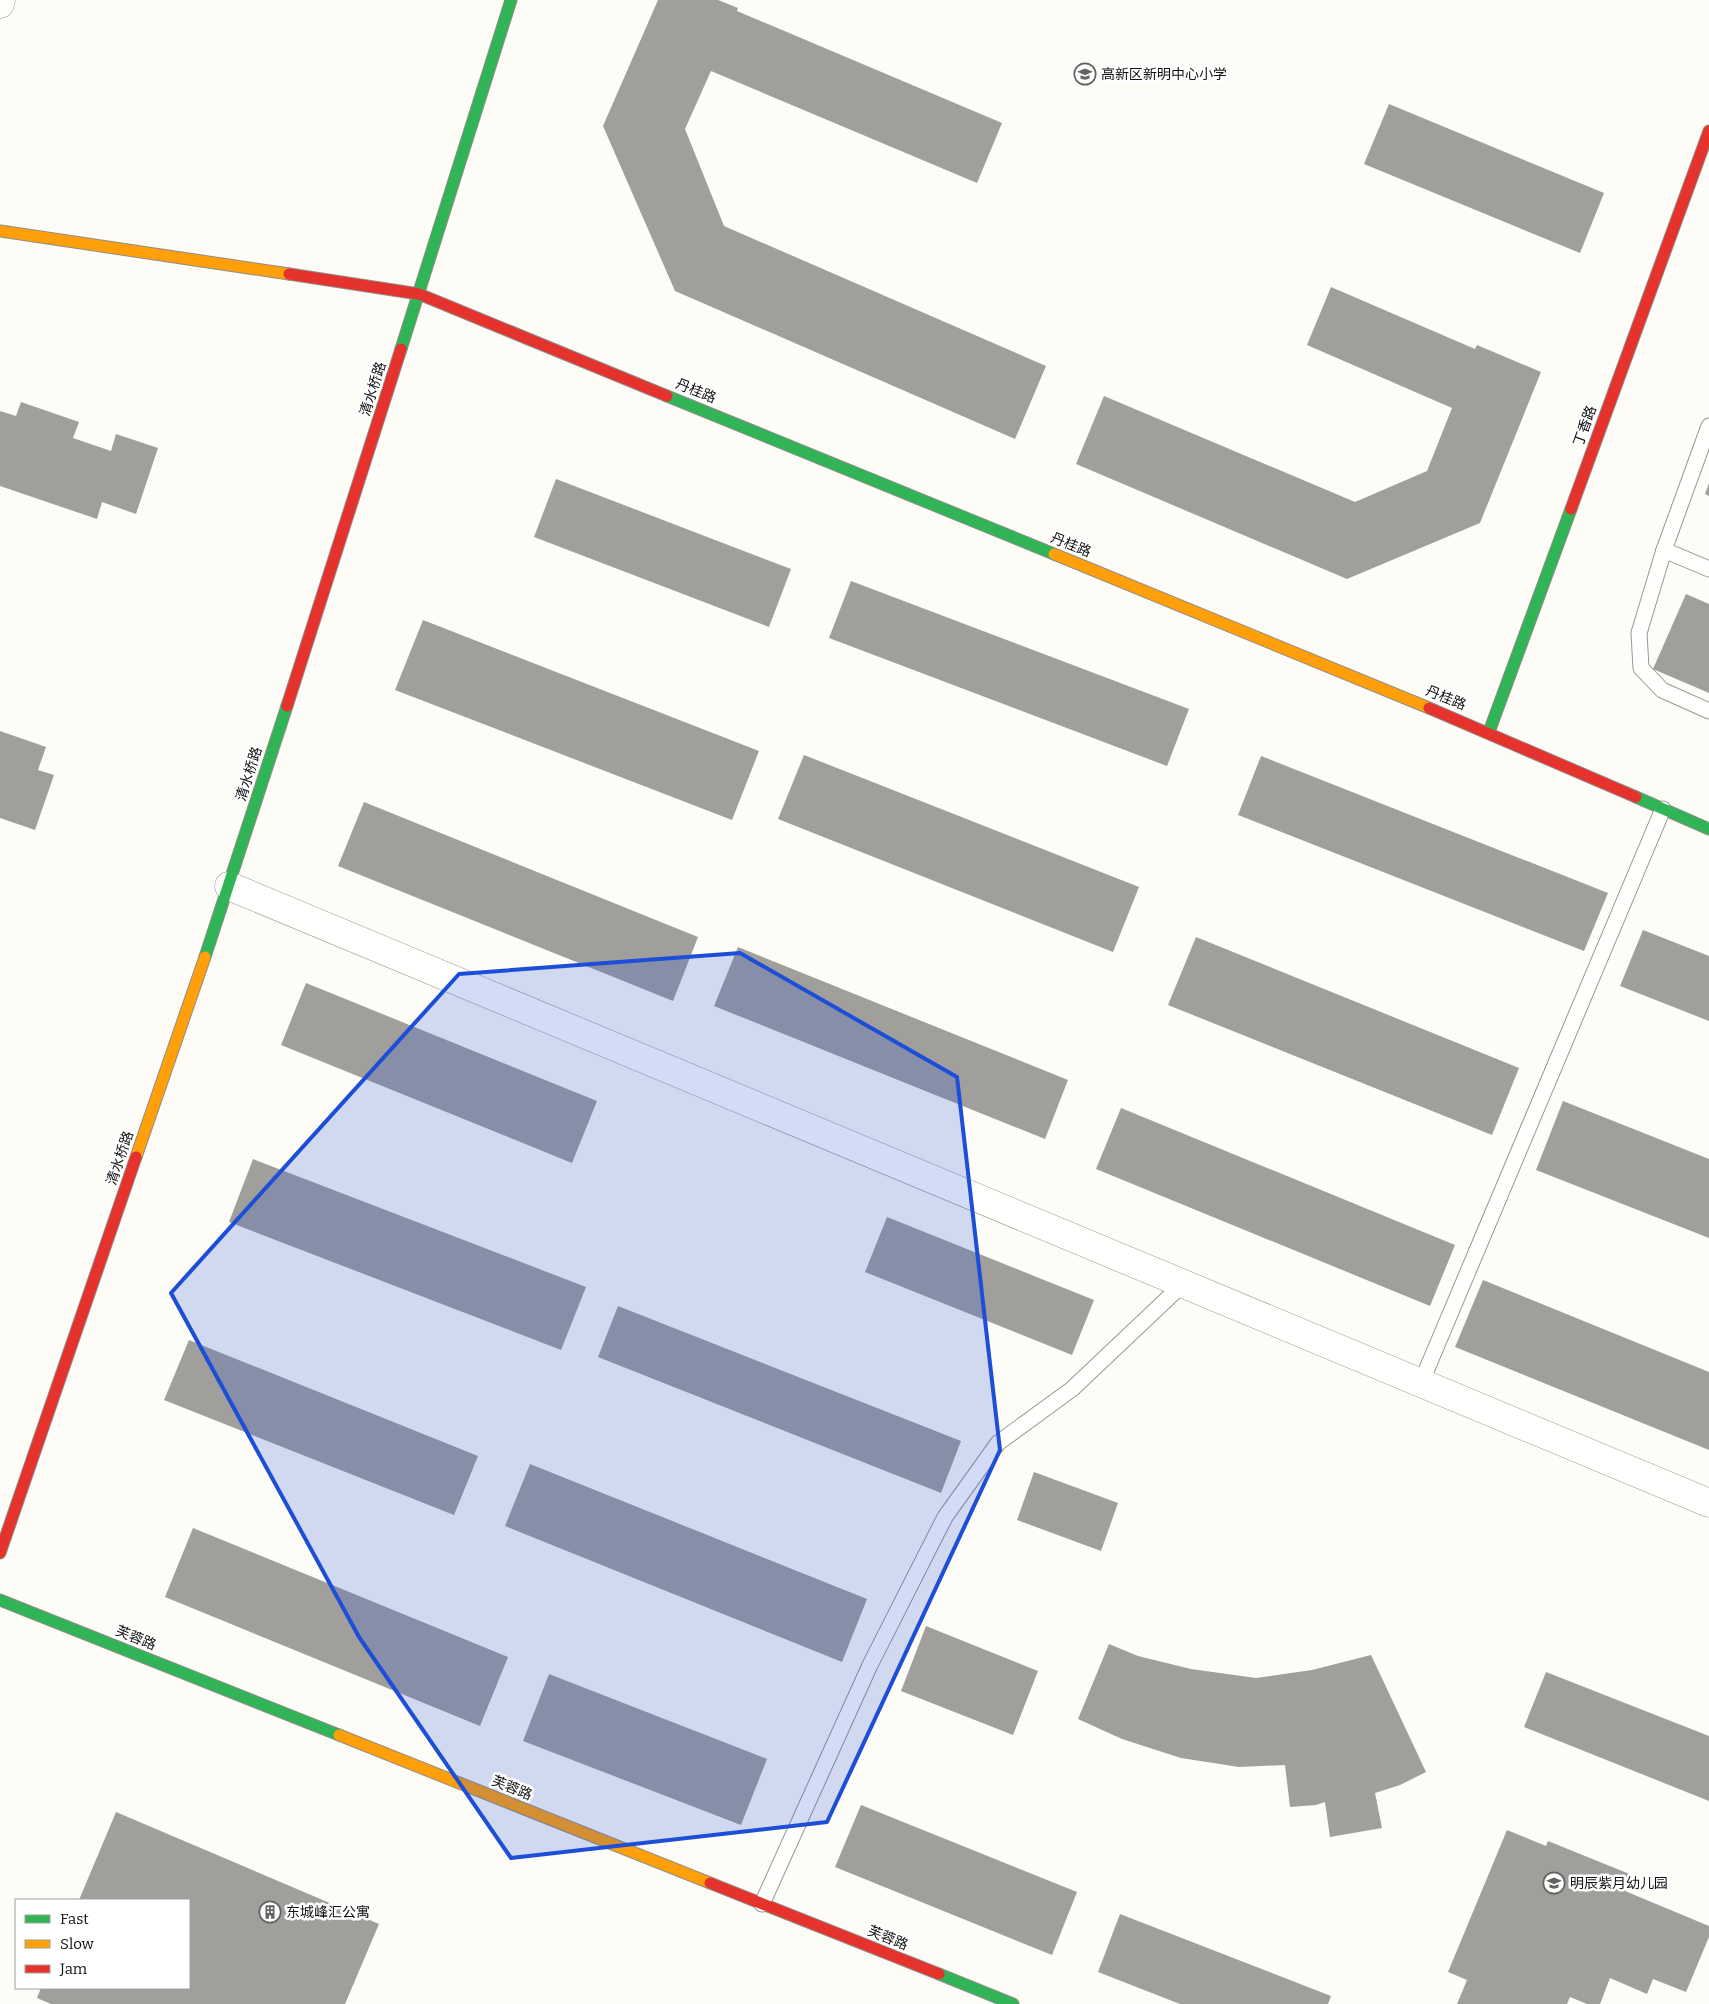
<svg xmlns="http://www.w3.org/2000/svg" width="1709" height="2004" font-family="Bitter,'Noto Sans SC',serif">
<style>
.building{fill:#a19f9c}
.lines{fill:none;stroke-linecap:round;stroke-linejoin:round}
.lane-casing{stroke:#979795;stroke-width:17}
.street-casing{stroke:#979795;stroke-width:29}
.fast-casing{stroke:#8e8d8b;stroke-width:13}
.slow-casing{stroke:#8e8d8b;stroke-width:13}
.jam-casing{stroke:#8e8d8b;stroke-width:13}
.lane{stroke:#fffffe;stroke-width:15}
.street{stroke:#fffffe;stroke-width:28}
.fast{stroke:#30b455;stroke-width:11}
.slow{stroke:#ff9f0a;stroke-width:11}
.jam{stroke:#e5322d;stroke-width:11}
.marked{fill:#1d4ed8;fill-opacity:0.2;stroke:#1d4ed8;stroke-width:4;stroke-linejoin:round}
.labels{text-anchor:middle;dominant-baseline:central;stroke-width:5;stroke-linejoin:round;paint-order:stroke}
.poi-label{font-size:14px;fill:#111;stroke:#fff;text-anchor:start}
.street-label{font-size:14px;fill:#111;stroke:#fff}
</style>
<rect width="100%" height="100%" fill="#fdfcf7"/>
<g class="building">
<path d="M658,0H718L738,8L737,11L1002,123L977,183L711,71L685,129L724,226L1046,366L1015,439L675,291L603,126Z"/>
<path d="M1389,104L1604,193L1580,253L1364,164Z"/>
<path d="M1331,287L1475,349L1477,345L1541,372L1480,523L1347,579L1076,464L1104,396L1355,502L1427,471L1452,408L1307,345Z"/>
<path d="M21,402L79,422L73,438L111,451L116,434L158,448L136,514L102,502L97,519L0,486V411L16,416Z"/>
<path d="M556,479L791,569L769,627L534,537Z"/>
<path d="M1709,483V496L1705,494Z"/>
<path d="M851,581L1189,709L1167,766L829,638Z"/>
<path d="M1686,594L1709,604V693L1653,669Z"/>
<path d="M423,620L759,751L732,820L395,690Z"/>
<path d="M0,731L46,747L38,770L54,775L35,830L0,818Z"/>
<path d="M804,755L1139,887L1113,952L778,819Z"/>
<path d="M1261,756L1608,893L1584,951L1238,815Z"/>
<path d="M364,802L698,937L673,1001L338,866Z"/>
<path d="M1643,930L1709,956V1021L1620,986Z"/>
<path d="M1196,937L1519,1068L1492,1135L1168,1005Z"/>
<path d="M738,947L1068,1080L1045,1139L714,1006Z"/>
<path d="M306,983L597,1101L572,1163L281,1045Z"/>
<path d="M1563,1101L1709,1159V1238L1536,1170Z"/>
<path d="M1121,1108L1455,1245L1430,1306L1096,1169Z"/>
<path d="M253,1159L586,1287L561,1350L229,1222Z"/>
<path d="M887,1217L1094,1300L1072,1355L865,1272Z"/>
<path d="M1483,1280L1709,1372V1450L1455,1347Z"/>
<path d="M618,1306L961,1441L941,1493L598,1357Z"/>
<path d="M189,1340L478,1456L454,1515L164,1400Z"/>
<path d="M530,1464L867,1599L842,1662L505,1526Z"/>
<path d="M1034,1472L1118,1503L1101,1551L1017,1520Z"/>
<path d="M193,1528L508,1657L480,1726L165,1597Z"/>
<path d="M926,1626L1038,1671L1013,1735L901,1691Z"/>
<path d="M1109,1644L1138,1656L1191,1669L1256,1678L1312,1670L1371,1655L1426,1772L1400,1785L1375,1793L1382,1828L1330,1837L1325,1802L1316,1805L1290,1807L1285,1765L1239,1767L1181,1758L1122,1739L1078,1719Z"/>
<path d="M1546,1672L1709,1736V1801L1524,1727Z"/>
<path d="M549,1674L767,1759L741,1825L523,1741Z"/>
<path d="M861,1805L1077,1892L1052,1955L835,1867Z"/>
<path d="M116,1812L379,1924L345,2004H51L37,1998L41,1988H189V1900H79Z"/>
<path d="M1507,1830L1546,1846L1548,1841L1632,1875L1625,1891L1709,1926V1937L1686,1992L1653,1979L1647,1994L1610,1978L1600,2004H1587L1570,1997L1567,2004H1457L1467,1980L1448,1972Z"/>
<path d="M1120,1914L1331,1996L1328,2004H1180L1098,1972Z"/>
</g>
<g class="lines">
<g class="lane-casing">
<g id="lane">
<path d="M1709,426L1664,550L1639,633L1641,668L1662,690L1709,711"/>
<path d="M1664,550L1709,569"/>
<path d="M1421,1383L1663,809"/>
<path d="M762,1904L870,1665L945,1517L998,1443L1072,1389L1183,1284"/>
</g>
</g>
<g class="street-casing">
<g id="street">
<path d="M0,4L1,0"/>
<path d="M229,886L1709,1503"/>
</g>
</g>
<g class="fast-casing">
<g id="fast">
<path d="M401,349L511,0"/>
<path d="M667,396L1054,554"/>
<path d="M1489,732L1571,509"/>
<path d="M1636,797L1709,829"/>
<path d="M205,957L287,706"/>
<path d="M0,1600L339,1735"/>
<path d="M939,1974L1013,2004"/>
</g>
</g>
<g class="slow-casing">
<g id="slow">
<path d="M0,231L289,274"/>
<path d="M1054,554L1429,708"/>
<path d="M136,1157L205,957"/>
<path d="M339,1735L710,1883"/>
</g>
</g>
<g class="jam-casing">
<g id="jam">
<path d="M289,274L419,294L667,396"/>
<path d="M1571,509L1709,131"/>
<path d="M287,706L401,349"/>
<path d="M1429,708L1636,797"/>
<path d="M0,1553L136,1157"/>
<path d="M710,1883L939,1974"/>
</g>
</g>
<use href="#lane" class="lane"/>
<use href="#street" class="street"/>
<use href="#fast" class="fast"/>
<use href="#slow" class="slow"/>
<use href="#jam" class="jam"/>
</g>
<path class="marked" d="M740,953L957,1077L1000,1450L827,1822L511,1858L359,1637L171,1293L459,974Z"/>
<defs>
<g id="school-ring" transform="scale(1.125)"><circle r="9.5" fill="#fff" stroke="#646362" stroke-width="1.5"/><path d="M0-5L7-2L0 1L-7-2ZM-4 1L0 2.5L4 1V4Q0 6-4 4Z" fill="#646362"/></g>
<g id="building-ring" transform="scale(1.125)"><circle r="9.5" fill="#fff" stroke="#646362" stroke-width="1.5"/><path d="M-4-6H4V6H1V3H-1V6H-4ZM-2.5-4.3h1.7v1.8h-1.7ZM.8-4.3h1.7v1.8H.8ZM-2.5-1h1.7V.8h-1.7ZM.8-1h1.7V.8H.8Z" fill="#646362"/></g>
</defs>
<g fill-rule="evenodd">
<use href="#school-ring" x="1085" y="74"/>
<use href="#school-ring" x="1554" y="1883"/>
<use href="#building-ring" x="270" y="1912"/>
</g>
<g class="labels">
<g class="poi-label">
<text x="1101" y="74">高新区新明中心小学</text>
<text x="1570" y="1883">明辰紫月幼儿园</text>
<text x="286" y="1912">东城峰汇公寓</text>
</g>
<g class="street-label">
<text transform="translate(373 389) rotate(-72)">清水桥路</text>
<text transform="translate(696 391) rotate(22)">丹桂路</text>
<text transform="translate(1585 426) rotate(-70)">丁香路</text>
<text transform="translate(1071 545) rotate(22)">丹桂路</text>
<text transform="translate(1446 698) rotate(22)">丹桂路</text>
<text transform="translate(249 774) rotate(-72)">清水桥路</text>
<text transform="translate(120 1158) rotate(-71)">清水桥路</text>
<text transform="translate(136 1638) rotate(22)">芙蓉路</text>
<text transform="translate(512 1788) rotate(22)">芙蓉路</text>
<text transform="translate(888 1938) rotate(22)">芙蓉路</text>
</g>
</g>
<rect x="15" y="1899" width="175" height="90" fill="#ffffff" stroke="#a0a0a0"/>
<rect x="25" y="1915" width="25" height="8" fill="#30b455" stroke="#a0a0a0"/>
<text x="60" y="1924" font-size="15" fill="#111111">Fast</text>
<rect x="25" y="1940" width="25" height="8" fill="#ff9f0a" stroke="#a0a0a0"/>
<text x="60" y="1949" font-size="15" fill="#111111">Slow</text>
<rect x="25" y="1965" width="25" height="8" fill="#e5322d" stroke="#a0a0a0"/>
<text x="60" y="1974" font-size="15" fill="#111111">Jam</text>
</svg>
